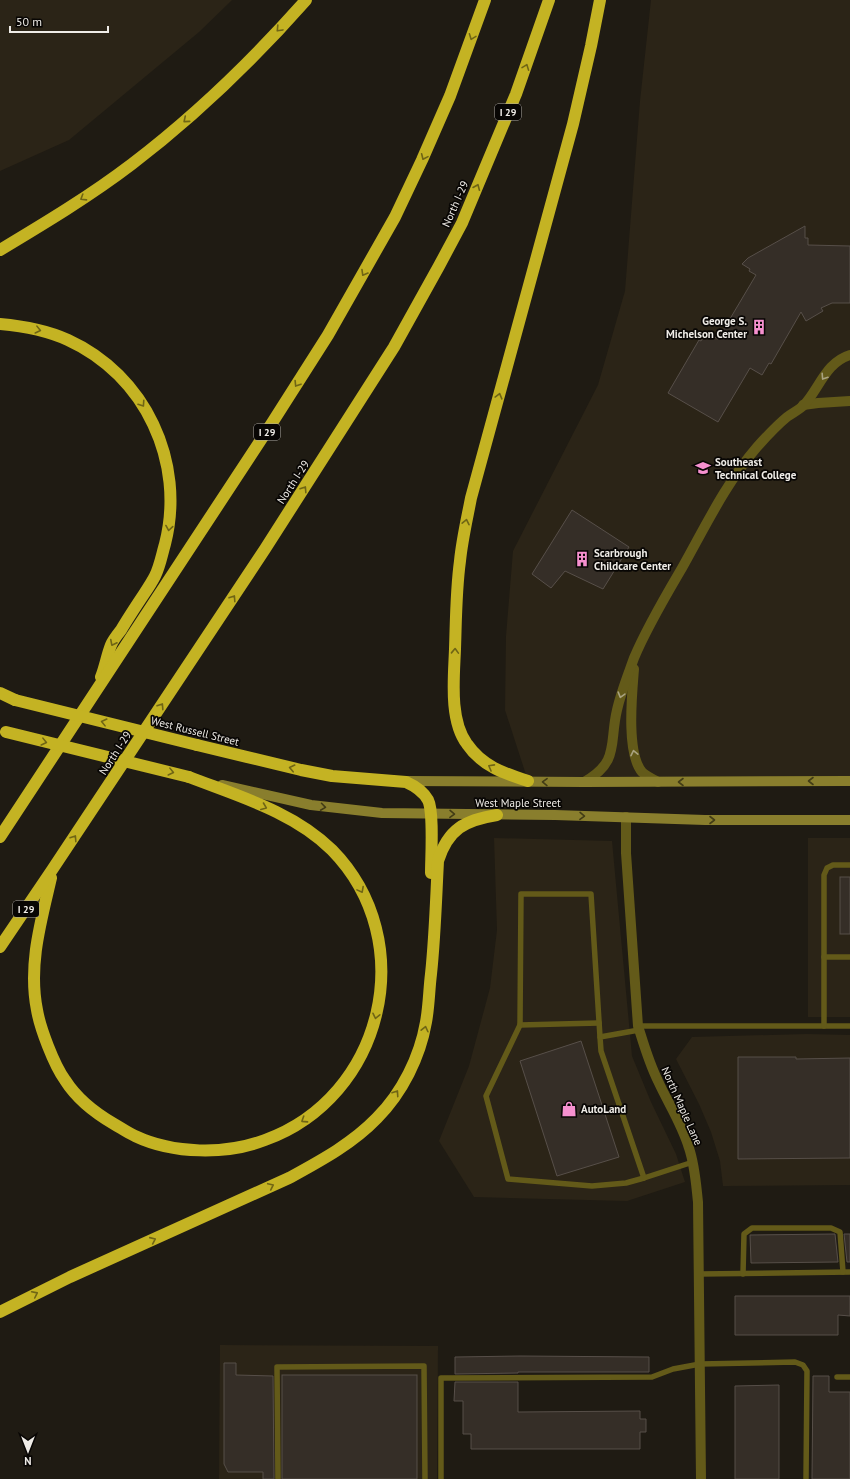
<svg xmlns="http://www.w3.org/2000/svg" width="850" height="1479" font-family="'PT Sans',sans-serif">
<style>
.built{fill:#2b2417}
.building{fill:#352e27;stroke:#574f49}
.lines{fill:none;stroke-linecap:round;stroke-linejoin:round}
.lane{stroke:#635a19;stroke-width:5.5}
.street{stroke:#635a19;stroke-width:10}
.secondary{stroke:#897e2d;stroke-width:10}
.highway{stroke:#c4b323;stroke-width:12}
.highway-bridge{stroke:#c4b323;stroke-width:12}
.oneway{stroke:#6f6515}
.oneway2{stroke:#a9a380}
.oneway3{stroke:#423c16}
.labels{text-anchor:middle;dominant-baseline:central;stroke-width:3.5;stroke-linejoin:round;paint-order:stroke}
.shield{fill:#080604;stroke:#aaa7a3;stroke-width:1}
.shield-label{font-size:10px;font-weight:bold;fill:#efece7}
.street-label{font-size:11px;fill:#efece7;stroke:#080604}
.poi-label{font-size:11px;font-weight:bold;fill:#efece7;stroke:#080604;text-anchor:start}
</style>
<rect width="100%" height="100%" fill="#1f1b13"/>
<g class="built">
<path d="M0,0H232L199,32L69,140L0,171Z"/>
<path d="M651,0H850V782L528,781L505,710L506,636L513,551L598,385L625,291L640,101Z"/>
<path d="M494,838L612,841L632,1056L651,1102L676,1154L685,1182L627,1201L474,1197L439,1141L469,1066L490,988L497,930Z"/>
<rect x="808" y="838" width="42" height="179"/>
<path d="M807,1034L850,1035V1185L723,1186L720,1161L711,1132L699,1104L676,1059L692,1037Z"/>
<path d="M220,1345L438,1346L437,1479H219Z"/>
</g>
<g class="building">
<path d="M805,226V238H808V245L850,246V303H832L821,308L823,311L806,321L801,312L771,364L769,363L762,375L750,368L718,422L668,393L699,340L701,341L706,332L718,339L756,275L749,271L750,269L742,264L748,258Z"/>
<path d="M572,510L629,547L603,589L565,571L551,588L532,574Z"/>
<rect x="840" y="877" width="10" height="57"/>
<path d="M581,1041L619,1157L557,1176L520,1061Z"/>
<path d="M738,1057H796V1059L850,1058V1158L738,1159Z"/>
<path d="M835,1234L838,1262L751,1263L750,1235Z"/>
<path d="M844,1234H850V1262H847Z"/>
<path d="M735,1296H850V1316L838,1315V1335H735Z"/>
<path d="M520,1356L649,1357V1372H518V1373L455,1374V1357Z"/>
<path d="M224,1363H236V1375L273,1376L274,1479H263V1472H228L224,1464Z"/>
<rect x="282" y="1375" width="135" height="104"/>
<path d="M813,1376H829V1392H850V1479H812Z"/>
<path d="M455,1382H518V1412L640,1411V1419H646V1432H640V1449H471V1434H463V1401H454Z"/>
<path d="M779,1385V1479H735V1386Z"/>
</g>
<g class="lines">
<g class="lane">
<path d="M824,957H850"/>
<path d="M520,1025L599,1023"/>
<path d="M638,1026H850"/>
<path d="M824,1026V875L827,868L833,865H850"/>
<path d="M639,1030L600,1037L601,1051L644,1178L693,1162"/>
<path d="M600,1037L591,894H521L520,1025L486,1096L508,1179L592,1186L626,1183L644,1178"/>
<path d="M699,1274L850,1272"/>
<path d="M743,1274L744,1234L752,1228H831L840,1232L843,1272"/>
<path d="M837,1377H850"/>
<path d="M278,1479L277,1367L424,1366L425,1479"/>
<path d="M441,1479V1378L652,1377L673,1369L700,1364L795,1362L803,1365L807,1371L806,1479"/>
</g>
<g class="street">
<path d="M803,405L818,403L850,401"/>
<path d="M634,669C632,694 626,753 642,772C646,776 653,779 658,782"/>
<path d="M584,782C620,762 609,743 617,710C621,692 628,675 634,658C647,627 665,597 682,568C705,527 726,483 757,447C766,437 776,426 787,417C792,413 799,410 804,405C819,389 826,362 850,355"/>
<path d="M626,817V853L638,1026C644,1045 649,1063 658,1081C668,1103 682,1124 689,1148C695,1166 696,1184 698,1202L701,1479"/>
</g>
<g class="secondary">
<path d="M404,781L584,782L850,781"/>
<path d="M222,785L311,805L382,813L555,815L705,820H850"/>
</g>
<g class="highway">
<path d="M0,250C45,223 90,196 132,164C195,116 253,60 306,0"/>
<path d="M0,324C23,326 46,330 68,340C145,375 186,462 165,544C162,554 160,566 155,576C152,582 148,588 144,594C136,606 128,618 121,630C117,635 113,640 111,645C107,655 105,667 101,677"/>
<path d="M0,693L15,700"/>
<path d="M197,745L301,770L332,776L406,782C415,786 423,791 428,800C434,812 431,857 431,873"/>
<path d="M528,781C503,773 482,766 467,744C449,720 454,677 455,649C456,620 456,590 460,561C462,540 467,519 471,498L573,124L591,46L600,0"/>
<path d="M0,837L272,423L328,335L395,217L422,160L450,96L485,0"/>
<path d="M51,878C41,921 28,965 37,1010C40,1028 54,1065 65,1080C77,1099 95,1113 114,1124C121,1128 128,1133 135,1136C173,1154 226,1155 265,1140C384,1097 421,941 332,850C294,812 238,796 189,777"/>
<path d="M0,947L52,870L265,549L394,347L439,266L462,223L516,94L549,0"/>
<path d="M0,1312L70,1277L289,1178C320,1161 352,1144 377,1118C402,1093 420,1057 426,1022C429,1006 429,990 431,974C435,936 436,899 438,861C448,829 465,820 497,815"/>
</g>
<g class="highway-bridge">
<path d="M15,700L197,745"/>
<path d="M6,732L189,777"/>
</g>
</g>
<defs><path id="oneway-chevron" d="M-2-3.5L2.5 0L-2 3.5" fill="none" stroke-width="1.6" stroke-linecap="round" stroke-linejoin="round"/></defs>
<g class="oneway">
<use href="#oneway-chevron" transform="translate(279 29) rotate(133)"/>
<use href="#oneway-chevron" transform="translate(472 37) rotate(111)"/>
<use href="#oneway-chevron" transform="translate(526 67) rotate(-69)"/>
<use href="#oneway-chevron" transform="translate(186 120) rotate(140)"/>
<use href="#oneway-chevron" transform="translate(424 157) rotate(114)"/>
<use href="#oneway-chevron" transform="translate(477 187) rotate(-67)"/>
<use href="#oneway-chevron" transform="translate(83 198) rotate(148)"/>
<use href="#oneway-chevron" transform="translate(364 273) rotate(120)"/>
<use href="#oneway-chevron" transform="translate(38 330) rotate(14)"/>
<use href="#oneway-chevron" transform="translate(297 384) rotate(122)"/>
<use href="#oneway-chevron" transform="translate(499 396) rotate(-75)"/>
<use href="#oneway-chevron" transform="translate(142 404) rotate(56)"/>
<use href="#oneway-chevron" transform="translate(304 489) rotate(-57)"/>
<use href="#oneway-chevron" transform="translate(466 522) rotate(-78)"/>
<use href="#oneway-chevron" transform="translate(169 528) rotate(99)"/>
<use href="#oneway-chevron" transform="translate(233 598) rotate(-57)"/>
<use href="#oneway-chevron" transform="translate(113 643) rotate(117)"/>
<use href="#oneway-chevron" transform="translate(455 651) rotate(-88)"/>
<use href="#oneway-chevron" transform="translate(161 706) rotate(-57)"/>
<use href="#oneway-chevron" transform="translate(104 722) rotate(-166)"/>
<use href="#oneway-chevron" transform="translate(44 742) rotate(14)"/>
<use href="#oneway-chevron" transform="translate(491 767) rotate(-151)"/>
<use href="#oneway-chevron" transform="translate(292 768) rotate(-167)"/>
<use href="#oneway-chevron" transform="translate(171 772) rotate(14)"/>
<use href="#oneway-chevron" transform="translate(264 807) rotate(22)"/>
<use href="#oneway-chevron" transform="translate(74 838) rotate(-57)"/>
<use href="#oneway-chevron" transform="translate(361 890) rotate(62)"/>
<use href="#oneway-chevron" transform="translate(376 1016) rotate(102)"/>
<use href="#oneway-chevron" transform="translate(425 1029) rotate(-77)"/>
<use href="#oneway-chevron" transform="translate(396 1093) rotate(-56)"/>
<use href="#oneway-chevron" transform="translate(304 1120) rotate(147)"/>
<use href="#oneway-chevron" transform="translate(271 1186) rotate(-25)"/>
<use href="#oneway-chevron" transform="translate(153 1240) rotate(-24)"/>
<use href="#oneway-chevron" transform="translate(35 1294) rotate(-26)"/>
</g>
<g class="oneway2">
<use href="#oneway-chevron" transform="translate(824 377) rotate(123)"/>
<use href="#oneway-chevron" transform="translate(621 695) rotate(106)"/>
<use href="#oneway-chevron" transform="translate(634 753) rotate(-102)"/>
</g>
<g class="oneway3">
<use href="#oneway-chevron" transform="translate(811 781) rotate(180)"/>
<use href="#oneway-chevron" transform="translate(545 782) rotate(-179)"/>
<use href="#oneway-chevron" transform="translate(681 782) rotate(180)"/>
<use href="#oneway-chevron" transform="translate(323 807) rotate(8)"/>
<use href="#oneway-chevron" transform="translate(452 814) rotate(1)"/>
<use href="#oneway-chevron" transform="translate(582 816) rotate(1)"/>
<use href="#oneway-chevron" transform="translate(712 820)"/>
</g>
<defs>
<g id="building-bare" transform="scale(1.2)"><path d="M-4-6H4V6H1V3H-1V6H-4ZM-2.5-4.3h1.7v1.8h-1.7ZM.8-4.3h1.7v1.8H.8ZM-2.5-1h1.7V.8h-1.7ZM.8-1h1.7V.8H.8Z" fill="#f690cf" stroke="#080604" stroke-width="2.5" paint-order="stroke"/></g>
<g id="university-bare" transform="scale(1.2)"><path d="M0-5L7-2L0 1L-7-2ZM-4 1L0 2.5L4 1V4Q0 6-4 4Z" fill="#f690cf" stroke="#080604" stroke-width="2.5" paint-order="stroke"/></g>
<g id="shop-bare" transform="scale(1.2)"><path d="M-5-2.5h2.3a2.7 3.5 0 0 1 5.4 0H5L5.5 6h-11ZM-1.5-2.5h3a1.5 2.3 0 0 0-3 0Z" fill="#f690cf" stroke="#080604" stroke-width="2.5" paint-order="stroke"/></g>
</defs>
<g fill-rule="evenodd">
<use href="#building-bare" x="759" y="327"/>
<use href="#university-bare" x="703" y="468"/>
<use href="#building-bare" x="582" y="559"/>
<use href="#shop-bare" x="569" y="1109"/>
</g>
<g class="labels">
<g class="shield">
<rect x="495" y="104" width="26" height="16" rx="3"/>
<rect x="254" y="424" width="26" height="16" rx="3"/>
<rect x="13" y="901" width="26" height="16" rx="3"/>
</g>
<g class="shield-label">
<text x="508" y="112">I 29</text>
<text x="267" y="432">I 29</text>
<text x="26" y="909">I 29</text>
</g>
<g class="street-label">
<text transform="translate(455 204) rotate(-66)">North I-29</text>
<text transform="translate(293 482) rotate(-57)">North I-29</text>
<text transform="translate(195 731) rotate(14)">West Russell Street</text>
<text transform="translate(115 753) rotate(-57)">North I-29</text>
<text x="518" y="803">West Maple Street</text>
<text transform="translate(682 1106) rotate(66)">North Maple Lane</text>
</g>
<g class="poi-label">
<text x="747" y="321" text-anchor="end">George S.<tspan x="747" dy="13">Michelson Center</tspan></text>
<text x="715" y="462">Southeast<tspan x="715" dy="13">Technical College</tspan></text>
<text x="594" y="553">Scarbrough<tspan x="594" dy="13">Childcare Center</tspan></text>
<text x="581" y="1109">AutoLand</text>
</g>
</g>
<g transform="translate(28 1451) rotate(180)" stroke="#080604" stroke-width="3" paint-order="stroke">
<path d="M0-3L7 15L0 10L-7 15Z" fill="#efece7"/>
<text y="-6" font-size="11" font-weight="bold" text-anchor="middle" fill="#efece7">N</text>
</g>
<path d="M10 26v6h98v-6" fill="none" stroke="#efece7" stroke-width="2"/>
<text x="16" y="26" font-size="12" fill="#efece7" stroke="#080604" stroke-width="3" paint-order="stroke">50 m</text>
</svg>
